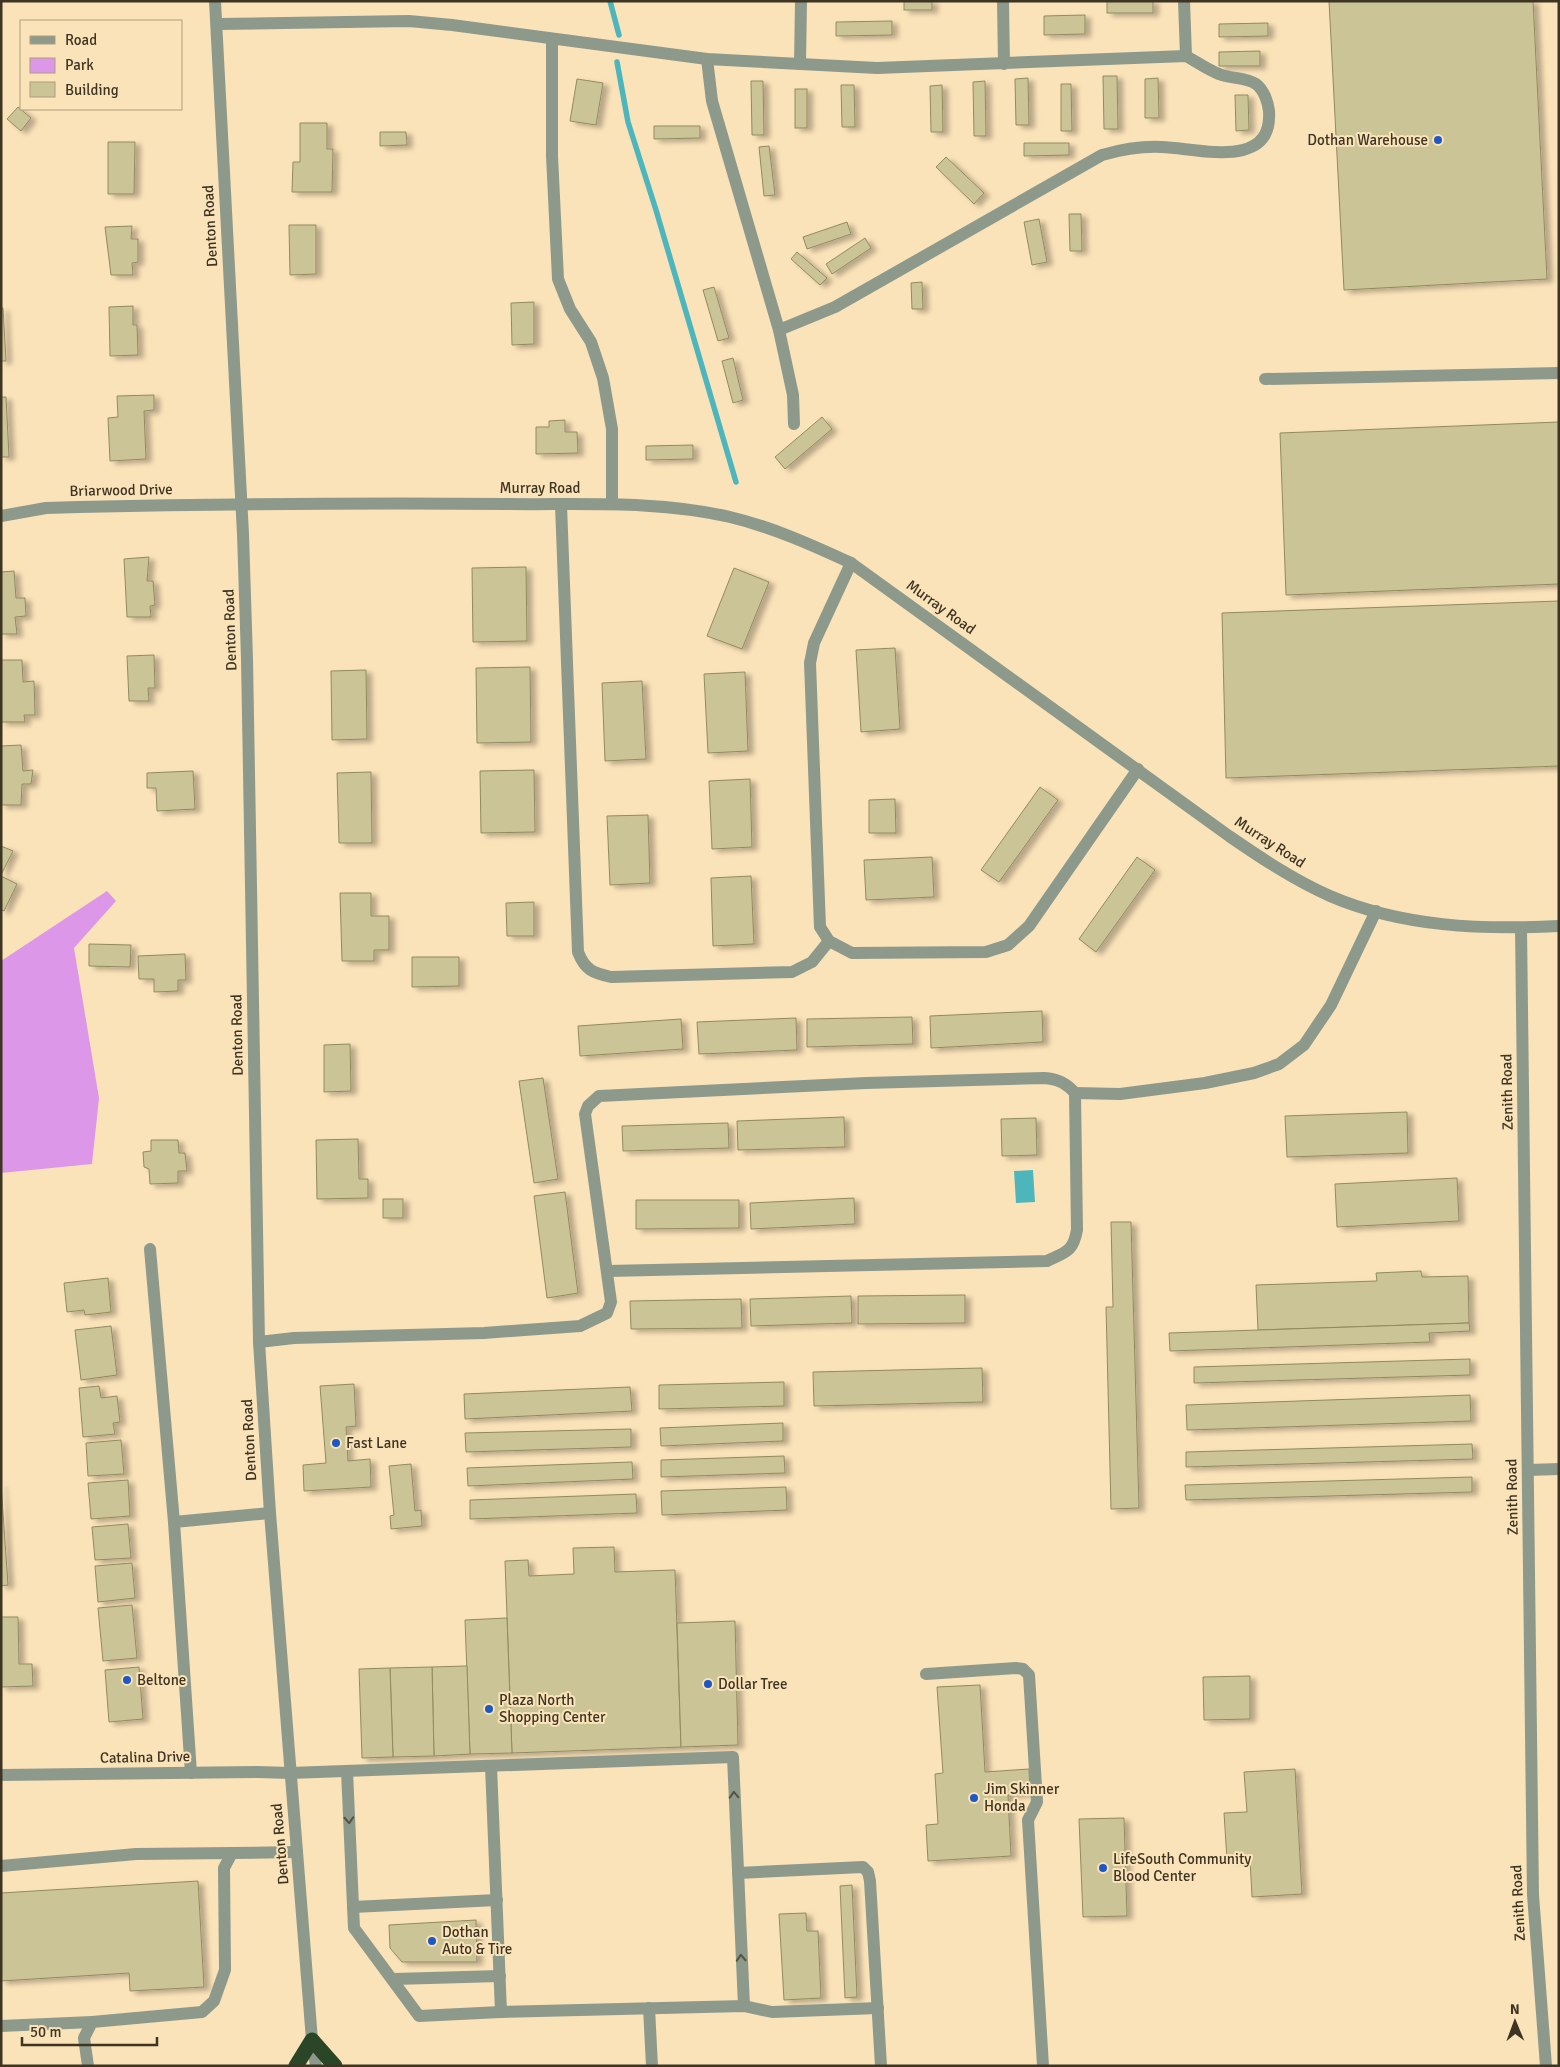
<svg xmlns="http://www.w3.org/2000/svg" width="1560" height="2067" font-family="Signika,sans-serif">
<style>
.green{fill:#dc97e8}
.water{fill:#4db6bd}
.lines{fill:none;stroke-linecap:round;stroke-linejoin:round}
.stream{stroke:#4db6bd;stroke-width:5.5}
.building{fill:#cac497;stroke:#918b60;filter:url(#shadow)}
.minor{stroke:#8d9a8b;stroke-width:12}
.highway{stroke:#2b4627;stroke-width:15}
.oneway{stroke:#555342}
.poi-dot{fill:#1e58c4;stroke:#fbe3b9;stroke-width:2}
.labels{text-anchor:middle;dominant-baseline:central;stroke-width:4;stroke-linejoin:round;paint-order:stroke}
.poi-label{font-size:15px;fill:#3d3423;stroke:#fbe3b9;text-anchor:start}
.street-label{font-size:15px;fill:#3d3423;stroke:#fbe3b9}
</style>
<defs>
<filter id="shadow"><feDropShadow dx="5.5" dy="3" stdDeviation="2.5" flood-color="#0004"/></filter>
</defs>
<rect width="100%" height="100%" fill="#fbe3b9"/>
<path class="green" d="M107,891L116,901L74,948L99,1098L92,1164L1,1173V961Z"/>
<path class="water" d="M1033,1170L1035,1202L1016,1203L1014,1171Z"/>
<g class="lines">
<g class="stream">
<path d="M610,1L619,35"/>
<path d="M617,62L628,122L656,210L736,482"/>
</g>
</g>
<g class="building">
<rect x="904" y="1" width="28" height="9"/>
<rect x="1107" y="1" width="46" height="12"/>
<path d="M1329,1H1533L1547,279L1344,290Z"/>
<path d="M1085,15V34L1044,35V16Z"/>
<path d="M892,21V35L836,36V22Z"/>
<path d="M1268,23V36L1219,37V24Z"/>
<path d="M1260,51V66H1219V52Z"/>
<path d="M1103,76H1117L1118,129H1104Z"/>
<path d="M1028,78L1029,125H1016L1015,79Z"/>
<path d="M1158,78L1159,118H1145V79Z"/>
<path d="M577,79L603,83L596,125L570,121Z"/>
<path d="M751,81H763L764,135H752Z"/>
<path d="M985,81L986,136H974L973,82Z"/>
<path d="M1061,84H1071L1072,131H1061Z"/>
<path d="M841,85H854L855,127H842Z"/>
<path d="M942,85L943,132H931L930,86Z"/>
<rect x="795" y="89" width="12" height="39"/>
<path d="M1235,95H1248L1249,130L1236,131Z"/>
<path d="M18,107L31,118L21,131L7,119Z"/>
<path d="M300,123H327V149H333L332,192H292L293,162H300Z"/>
<path d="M654,126H700V138L654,139Z"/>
<path d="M380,132H406L407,145L380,146Z"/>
<path d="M108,142H135L134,194H108Z"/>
<path d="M1024,143H1069V155L1024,156Z"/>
<path d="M769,146L775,195L764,196L759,147Z"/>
<path d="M946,157L984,193L974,204L936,167Z"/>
<path d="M1069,214H1081L1082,251H1070Z"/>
<path d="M1039,219L1047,262L1032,265L1024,222Z"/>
<path d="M847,222L851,234L807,249L803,237Z"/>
<path d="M289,225H316V274L290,275Z"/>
<path d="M132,226L131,239H138V262L132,263L133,275H111L105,227Z"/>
<path d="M865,238L871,248L832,274L826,264Z"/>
<path d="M797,252L827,278L820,285L791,259Z"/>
<path d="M922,282L923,309H912L911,283Z"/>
<path d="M714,287L729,338L718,341L703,290Z"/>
<path d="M534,302V344L512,345L511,303Z"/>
<path d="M133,306V325H137L138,355L110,356L109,307Z"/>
<path d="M1,308H3L6,361H1Z"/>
<path d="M733,358L743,400L733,403L722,361Z"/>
<path d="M154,395V410L144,411L146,459L110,461L108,418L118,417L117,396Z"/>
<path d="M1,397H6L9,457H1Z"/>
<path d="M822,417L832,429L785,469L775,457Z"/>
<path d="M565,420V432H577L578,453L536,454V427H549V421Z"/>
<path d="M1559,422V584L1286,595L1280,433Z"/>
<path d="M693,445V459L646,460V446Z"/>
<path d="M149,557L147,581H153L155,605L150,606L151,617H127L124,559Z"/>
<path d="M526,567L527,641L473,642L472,568Z"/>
<path d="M734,568L769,582L742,649L707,636Z"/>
<path d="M14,571L16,598H25L26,616L15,617L17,634H1V572Z"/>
<path d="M1559,601V766L1226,778L1222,613Z"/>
<path d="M895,648L900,729L861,732L856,650Z"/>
<path d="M154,655L155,688H148L149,701H129L127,656Z"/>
<path d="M1,660H22L23,682L34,681L35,715H24L25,722H1Z"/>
<path d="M530,667L531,742L477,743L476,668Z"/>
<path d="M366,670L367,739L332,740L331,671Z"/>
<path d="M745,672L748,751L708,753L704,674Z"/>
<path d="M642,681L646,759L605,761L602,683Z"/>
<path d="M21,745L23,771L33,770L31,784H22L21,805H1V746Z"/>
<path d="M534,770L535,832L481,833L480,771Z"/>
<path d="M193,771L195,809L157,811L156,788H147V773Z"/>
<path d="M371,772L372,843H339L337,773Z"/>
<path d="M750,779L752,847L712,849L709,781Z"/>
<path d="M1040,787L1058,800L999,882L981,870Z"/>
<path d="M895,799L896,833H869V800Z"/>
<path d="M648,815L650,883L610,885L607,816Z"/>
<path d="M1,846L13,851L1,875Z"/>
<path d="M932,857L934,897L866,900L864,860Z"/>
<path d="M1137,857L1155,870L1096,952L1079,939Z"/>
<path d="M1,876L17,884L4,911L1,910Z"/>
<path d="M751,876L754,944L713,946L711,878Z"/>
<path d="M340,893H371V916H389V950H374V961H342Z"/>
<path d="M534,902V936H507L506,903Z"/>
<path d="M89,944L131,945L130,967L89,966Z"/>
<path d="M185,954L186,980H178V991L154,992V979H139L138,956Z"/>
<path d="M412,957H459V986L412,987Z"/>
<path d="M1042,1011L1043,1042L931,1048L930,1016Z"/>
<path d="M912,1017L913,1044L807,1047V1019Z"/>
<path d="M796,1018L797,1050L699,1054L697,1022Z"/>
<path d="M681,1019L683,1049L580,1056L578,1026Z"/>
<path d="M350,1044L351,1091L324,1092V1045Z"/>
<path d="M543,1078L558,1179L534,1183L519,1081Z"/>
<path d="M1407,1112L1408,1153L1287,1157L1285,1116Z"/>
<path d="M844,1117L845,1147L738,1150L737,1121Z"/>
<path d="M1036,1118L1037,1155L1002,1156L1001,1119Z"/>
<path d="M728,1123L729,1148L623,1151L622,1126Z"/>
<path d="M358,1139L359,1179H368V1198L317,1199L316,1140Z"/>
<path d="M151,1140H178L179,1153H185L187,1171H178V1183L150,1184L149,1169L144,1167L143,1152L151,1151Z"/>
<path d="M1457,1178L1459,1221L1337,1227L1335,1184Z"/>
<path d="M565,1192L578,1293L547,1298L534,1196Z"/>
<path d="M854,1198L855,1224L751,1229L750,1203Z"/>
<rect x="383" y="1199" width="20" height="19"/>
<path d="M636,1200H739V1228L636,1229Z"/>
<path d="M1111,1222H1131L1139,1508L1111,1509L1106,1307H1113Z"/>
<path d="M1421,1271L1422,1277L1468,1276L1469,1323L1258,1330L1256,1285L1377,1281L1376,1273Z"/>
<path d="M108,1278L111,1312L85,1315L84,1310L67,1312L64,1283Z"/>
<path d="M965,1295V1323L858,1324V1296Z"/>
<path d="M851,1296L852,1323L751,1326L750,1299Z"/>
<path d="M741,1299L742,1328L631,1329L630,1301Z"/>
<path d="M1469,1323L1470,1331L1429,1333L1430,1342L1170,1351L1169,1333Z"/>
<path d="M111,1326L117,1375L81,1380L75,1330Z"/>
<path d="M1470,1359V1375L1194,1383V1367Z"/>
<path d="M982,1368L983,1402L814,1406L813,1372Z"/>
<path d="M784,1382V1406L659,1409V1385Z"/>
<path d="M354,1384L356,1426L346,1427L348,1461L370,1459L371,1487L304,1491L303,1465L326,1463L320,1386Z"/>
<path d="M99,1386L101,1398L117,1396L120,1422L113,1423L115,1434L83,1437L79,1388Z"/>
<path d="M630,1387L632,1411L465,1419L464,1394Z"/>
<path d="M1470,1395L1471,1421L1187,1430L1186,1405Z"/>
<path d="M783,1423V1441L661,1446L660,1428Z"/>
<path d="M631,1429V1447L466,1452L465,1433Z"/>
<path d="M121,1440L124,1474L88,1476L86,1443Z"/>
<path d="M1472,1444L1473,1459L1186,1467V1452Z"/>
<path d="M784,1456L785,1473L661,1477V1460Z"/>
<path d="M632,1462L633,1479L468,1486L467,1468Z"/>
<path d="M411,1464L415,1511L421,1510L422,1526L391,1529L390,1516L394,1515L389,1466Z"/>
<path d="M1472,1477V1492L1186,1500L1185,1485Z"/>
<path d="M128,1480L130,1516L91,1519L88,1483Z"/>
<path d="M1,1484L8,1585L1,1586Z"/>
<path d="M786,1487L787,1510L662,1515L661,1491Z"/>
<path d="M636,1494L637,1513L470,1519V1500Z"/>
<path d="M128,1524L131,1558L95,1560L92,1527Z"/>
<path d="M614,1547L615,1572L675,1570L681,1747L512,1753L505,1561L528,1560L529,1576L574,1574L573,1548Z"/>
<path d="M132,1563L135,1598L98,1602L95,1566Z"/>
<path d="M132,1605L137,1658L103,1661L98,1608Z"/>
<path d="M1,1617H18L19,1664H32L33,1686L1,1687Z"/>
<path d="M507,1618L512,1753L470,1754L465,1620Z"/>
<path d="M735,1621L738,1745L681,1747L677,1623Z"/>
<path d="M467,1666L470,1754L434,1756L432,1667Z"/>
<path d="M139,1667L143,1719L109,1722L105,1670Z"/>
<path d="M432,1667L434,1756L393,1757L390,1668Z"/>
<path d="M390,1668L393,1757L362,1758L359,1669Z"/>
<path d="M1250,1676V1719L1204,1720L1203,1677Z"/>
<path d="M980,1685L985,1772L1029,1769L1030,1793L1008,1795L1011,1856L928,1861L926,1825L938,1824L935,1774L943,1773L937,1687Z"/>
<path d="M1295,1769L1302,1894L1252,1897L1250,1859L1227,1860L1224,1813L1247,1812L1244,1772Z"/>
<path d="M1124,1818L1127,1916L1083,1917L1079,1819Z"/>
<path d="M198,1881L204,1987L130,1991L129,1973L1,1981V1893Z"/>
<path d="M852,1885L857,1997L845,1998L840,1886Z"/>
<path d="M806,1913L807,1931H818L821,1998L784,2000L779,1914Z"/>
<path d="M476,1920L477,1962H402L390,1948L389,1925Z"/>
</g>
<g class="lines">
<g class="minor">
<path d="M215,1L243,534L247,659L259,1342L270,1513L312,2040L316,2066"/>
<path d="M1003,1L1004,64"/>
<path d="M1184,1L1186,56"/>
<path d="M217,24L409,21L452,25L707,59L877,68L1186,56C1197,62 1208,70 1219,74C1231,79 1246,77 1256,84C1264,90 1268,102 1269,111C1273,171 1197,148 1162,147C1141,146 1123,149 1102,155L835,307L779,330"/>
<path d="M552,39V156L558,279L570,309L591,342L603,378L612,429V504"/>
<path d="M707,59L712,101L779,330L793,395L794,424"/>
<path d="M800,64L801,1"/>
<path d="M1265,379L1559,373"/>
<path d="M561,505L578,952C585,970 593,973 611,977L792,972L812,962L829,941"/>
<path d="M1,516L46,508L79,507C221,504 364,503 507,504C581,505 657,500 730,517C772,527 812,545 851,563L1229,836C1261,858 1294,880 1330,896C1402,927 1482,930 1559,926"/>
<path d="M851,563L814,643L810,663L820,927L829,941L852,953L986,952L1008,945L1029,926L1138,769"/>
<path d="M1521,928L1533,1895L1546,2066"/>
<path d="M1075,1093L1120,1094L1205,1083L1254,1073L1279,1064L1304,1045L1331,1005L1376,911"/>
<path d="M150,1249L174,1522L191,1773"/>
<path d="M259,1342L294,1338L484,1333L580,1326L607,1313L611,1302L585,1114L588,1106L599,1096L866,1083L1044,1078C1058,1079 1066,1083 1075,1093L1077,1230C1073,1252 1066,1252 1047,1261L608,1271"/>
<path d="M1528,1470L1559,1469"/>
<path d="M174,1522L270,1513"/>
<path d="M926,1674L1016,1668L1023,1669L1029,1675L1037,1802L1028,1820L1043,2066"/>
<path d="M491,1766L501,2012L744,2006L772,2012L878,2008"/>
<path d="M347,1771L354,1928L419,2016L501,2012"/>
<path d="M1,1775L258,1772L290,1773L733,1757L744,2006"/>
<path d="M1,1866L136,1854L233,1853"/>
<path d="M738,1873L863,1867L868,1872L870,1881L881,2066"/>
<path d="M353,1907L497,1900"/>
<path d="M394,1979L500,1976"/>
<path d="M649,2008L652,2066"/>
<path d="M1,2026L92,2022"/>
<path d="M88,2066L84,2038L92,2022L202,2012L214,2001L225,1970L224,1868L232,1853L297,1852"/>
</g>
<path class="highway" d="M296,2066L312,2040L335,2066"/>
</g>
<defs><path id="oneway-chevron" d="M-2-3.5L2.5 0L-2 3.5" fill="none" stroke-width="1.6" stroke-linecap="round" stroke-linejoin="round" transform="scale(1.25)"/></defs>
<g class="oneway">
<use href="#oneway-chevron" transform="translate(734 1795) rotate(-92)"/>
<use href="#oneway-chevron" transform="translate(349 1820) rotate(87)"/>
<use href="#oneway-chevron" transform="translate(741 1958) rotate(-93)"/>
</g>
<g class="poi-dot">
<circle cx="1438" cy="140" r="5"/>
<circle cx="336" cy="1443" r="5"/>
<circle cx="127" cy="1680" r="5"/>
<circle cx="708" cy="1684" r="5"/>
<circle cx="489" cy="1709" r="5"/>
<circle cx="974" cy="1798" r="5"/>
<circle cx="1103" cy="1868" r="5"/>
<circle cx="432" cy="1941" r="5"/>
</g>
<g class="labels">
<g class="poi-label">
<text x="1428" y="140" text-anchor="end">Dothan Warehouse</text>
<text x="346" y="1443">Fast Lane</text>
<text x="137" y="1680">Beltone</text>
<text x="718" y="1684">Dollar Tree</text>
<text x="499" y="1700">Plaza North<tspan x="499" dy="17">Shopping Center</tspan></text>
<text x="984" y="1789">Jim Skinner<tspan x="984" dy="17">Honda</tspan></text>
<text x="1113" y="1859">LifeSouth Community<tspan x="1113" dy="17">Blood Center</tspan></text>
<text x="442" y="1932">Dothan<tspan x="442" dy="17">Auto &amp; Tire</tspan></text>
</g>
<g class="street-label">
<text transform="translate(210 226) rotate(-93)">Denton Road</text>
<text x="540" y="488">Murray Road</text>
<text transform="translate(121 490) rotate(-1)">Briarwood Drive</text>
<text transform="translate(941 607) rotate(36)">Murray Road</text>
<text transform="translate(230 630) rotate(-92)">Denton Road</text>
<text transform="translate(1270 842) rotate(33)">Murray Road</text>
<text transform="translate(237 1035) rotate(-91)">Denton Road</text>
<text transform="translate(1507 1092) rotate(-91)">Zenith Road</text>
<text transform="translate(249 1440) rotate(-93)">Denton Road</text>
<text transform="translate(1512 1497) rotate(-91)">Zenith Road</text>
<text transform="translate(145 1757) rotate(-1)">Catalina Drive</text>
<text transform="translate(280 1844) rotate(-95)">Denton Road</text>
<text transform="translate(1518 1903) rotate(-93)">Zenith Road</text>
</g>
</g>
<rect width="1560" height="2067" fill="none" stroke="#3d3423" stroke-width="5"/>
<rect x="20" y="20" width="162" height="90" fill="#fbe3b9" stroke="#af9d7d"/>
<rect x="30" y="36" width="25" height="8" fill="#8d9a8b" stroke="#af9d7d"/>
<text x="65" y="45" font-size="15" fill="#3d3423">Road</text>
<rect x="30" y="58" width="25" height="15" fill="#dc97e8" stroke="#af9d7d"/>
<text x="65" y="70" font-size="15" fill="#3d3423">Park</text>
<rect x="30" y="82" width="25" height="15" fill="#cac497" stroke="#af9d7d"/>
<text x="65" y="95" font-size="15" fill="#3d3423">Building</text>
<g transform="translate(1515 2022) rotate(359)" stroke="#fbe3b9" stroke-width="4" paint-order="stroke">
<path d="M0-4L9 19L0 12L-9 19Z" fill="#3d3423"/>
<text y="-8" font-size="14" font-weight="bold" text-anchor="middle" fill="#3d3423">N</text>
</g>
<path d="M22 2037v8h135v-8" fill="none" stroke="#3d3423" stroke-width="2.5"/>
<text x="30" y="2037" font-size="15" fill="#3d3423" stroke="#fbe3b9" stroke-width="4" paint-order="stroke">50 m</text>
</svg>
